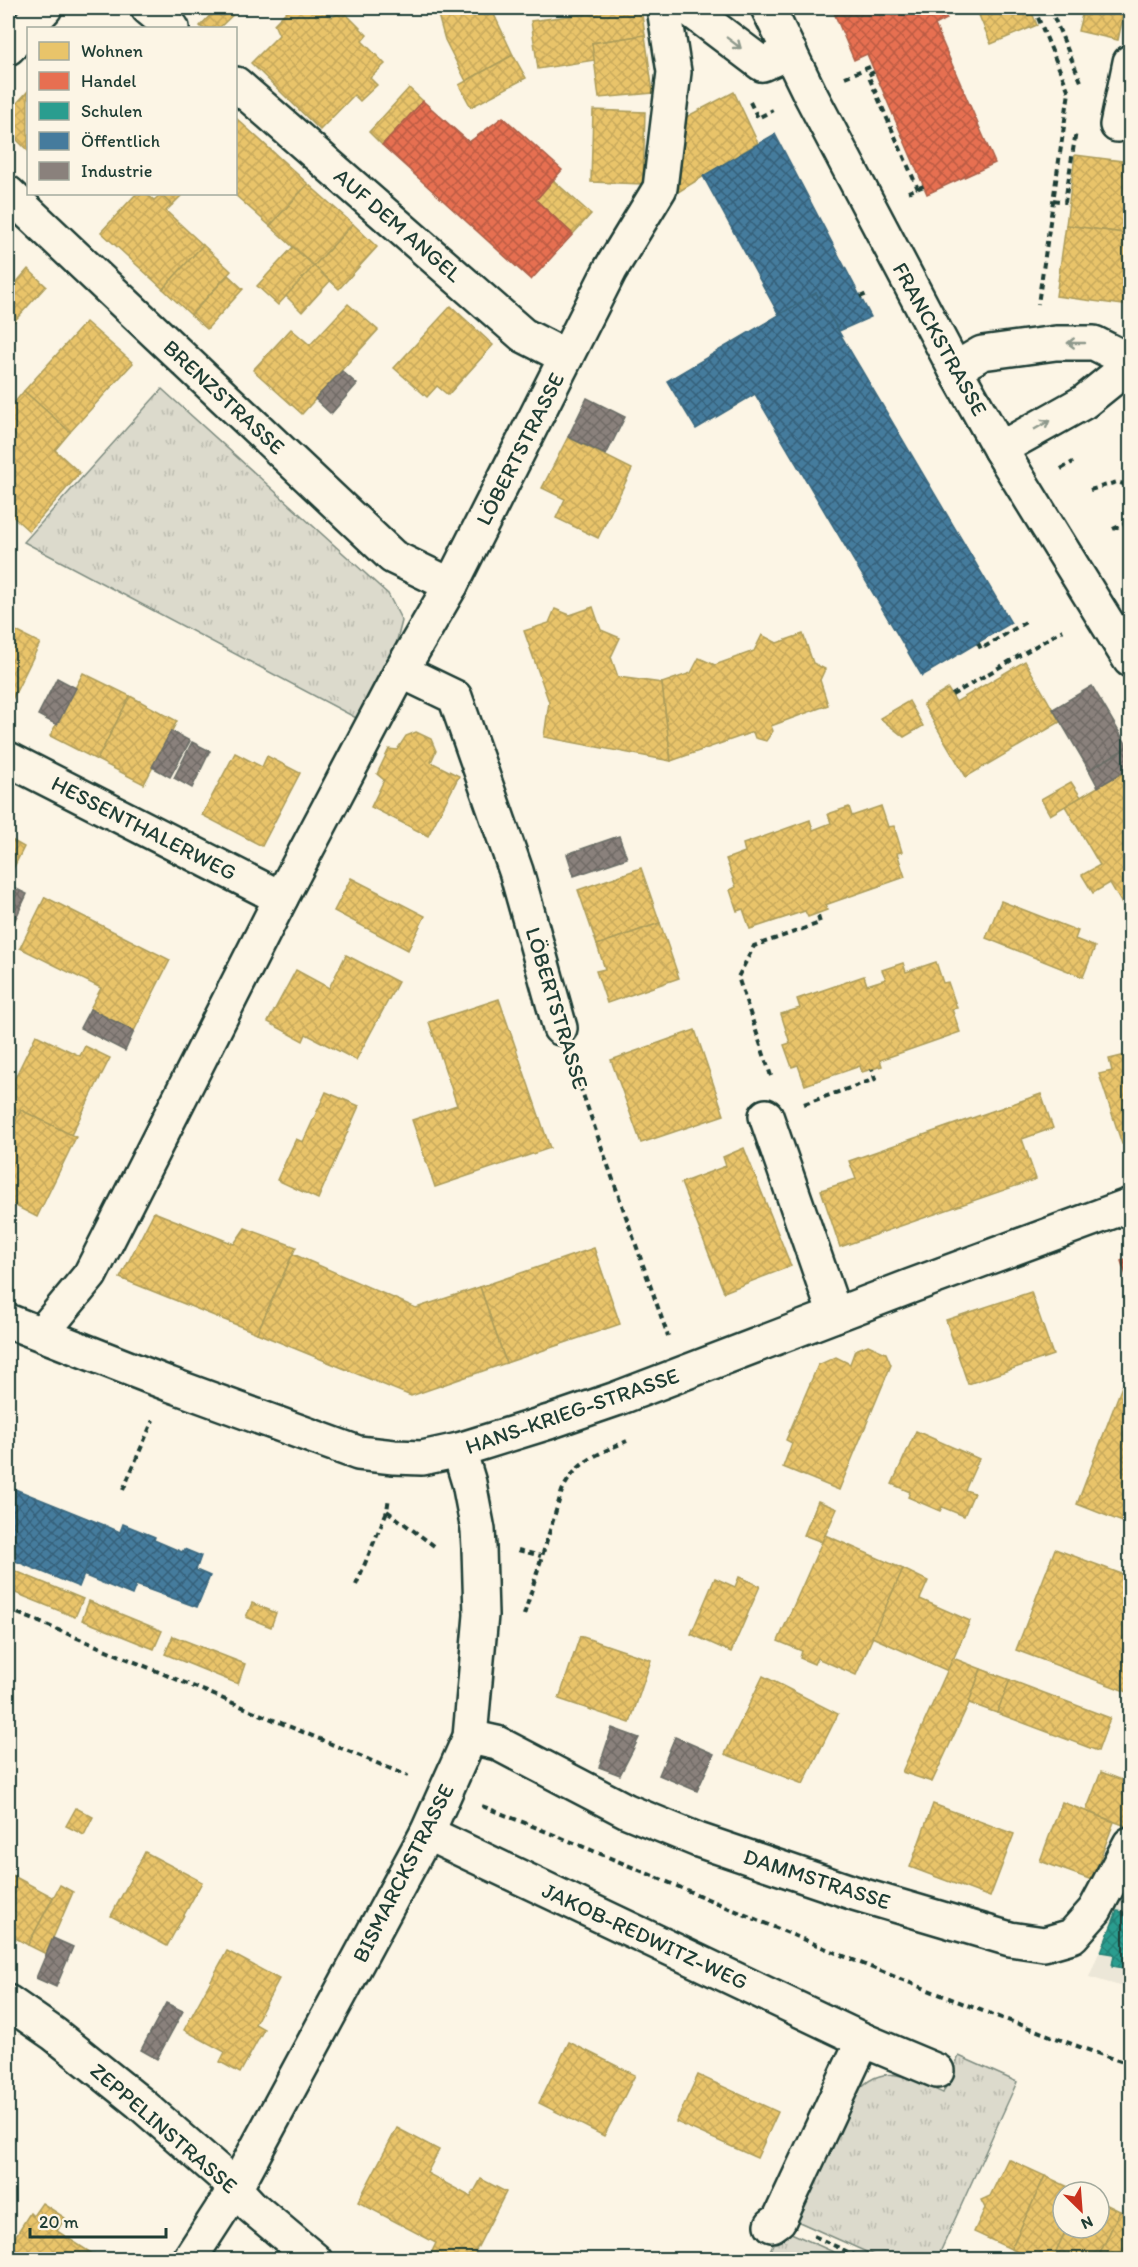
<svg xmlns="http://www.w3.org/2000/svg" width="1138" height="2267" font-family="Itim,sans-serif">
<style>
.built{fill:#ece7d8}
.grass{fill:url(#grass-tufts);stroke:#7e8c80;stroke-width:1.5}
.homes{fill:url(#homes-cross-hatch);stroke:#ac9c5a;stroke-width:1.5}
.shops{fill:url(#shops-cross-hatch);stroke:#ab6048;stroke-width:1.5}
.schools{fill:url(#schools-cross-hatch);stroke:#278074;stroke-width:1.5}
.public{fill:url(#public-cross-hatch);stroke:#3a687e;stroke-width:1.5}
.industry{fill:url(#industry-cross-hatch);stroke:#6a6d66;stroke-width:1.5}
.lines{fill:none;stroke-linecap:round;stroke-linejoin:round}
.minor-casing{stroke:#1f3d34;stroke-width:38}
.path{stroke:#1f3d34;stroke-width:4;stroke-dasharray:6 4.5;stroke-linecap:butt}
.minor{stroke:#fcf5e5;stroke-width:33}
.oneway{stroke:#8e998c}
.labels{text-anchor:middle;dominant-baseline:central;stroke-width:6;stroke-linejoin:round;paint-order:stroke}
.street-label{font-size:22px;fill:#1f3d34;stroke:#fcf5e5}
</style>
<defs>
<pattern id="grass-tufts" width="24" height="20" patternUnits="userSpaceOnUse" patternTransform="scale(1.5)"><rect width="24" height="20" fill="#dcdacc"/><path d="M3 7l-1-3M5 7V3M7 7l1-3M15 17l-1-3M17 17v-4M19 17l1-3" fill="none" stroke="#bcbcb0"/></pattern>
<pattern id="homes-cross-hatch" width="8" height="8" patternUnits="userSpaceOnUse" patternTransform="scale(1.5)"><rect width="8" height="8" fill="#e9c46a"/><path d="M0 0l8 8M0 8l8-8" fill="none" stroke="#c7a95c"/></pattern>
<pattern id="shops-cross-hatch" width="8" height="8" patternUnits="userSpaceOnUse" patternTransform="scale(1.5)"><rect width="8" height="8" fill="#e76f51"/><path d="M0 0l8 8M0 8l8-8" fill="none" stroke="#bb5c44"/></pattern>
<pattern id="schools-cross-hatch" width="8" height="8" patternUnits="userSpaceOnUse" patternTransform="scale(1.5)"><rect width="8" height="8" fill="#2a9d8f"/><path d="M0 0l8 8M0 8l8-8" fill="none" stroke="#238176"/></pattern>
<pattern id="public-cross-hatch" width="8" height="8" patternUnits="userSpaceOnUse" patternTransform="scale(1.5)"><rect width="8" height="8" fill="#457b9d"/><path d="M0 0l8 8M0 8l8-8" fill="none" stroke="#36617a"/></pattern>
<pattern id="industry-cross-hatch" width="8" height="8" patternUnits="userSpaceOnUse" patternTransform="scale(1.5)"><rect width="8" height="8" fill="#8a817c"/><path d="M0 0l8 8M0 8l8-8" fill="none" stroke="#706b66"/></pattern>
</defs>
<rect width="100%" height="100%" fill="#fcf5e5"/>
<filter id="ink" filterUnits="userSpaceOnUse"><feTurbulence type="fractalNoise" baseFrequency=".0167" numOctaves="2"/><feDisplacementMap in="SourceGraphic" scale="12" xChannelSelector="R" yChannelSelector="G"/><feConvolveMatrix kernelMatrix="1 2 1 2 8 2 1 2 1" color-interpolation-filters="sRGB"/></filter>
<g filter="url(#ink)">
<path class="built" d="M1130,1876V1989L1089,1977Z"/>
<g class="grass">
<path d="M162,389L388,594L402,621L396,644L358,719L24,542Z"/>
<path d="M959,2056L1017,2082L937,2259H882L797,2221L852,2098C880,2059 907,2077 943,2093Z"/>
<path d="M780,2228L849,2259L766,2260Z"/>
</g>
<g class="homes">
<path d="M217,8H240L219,28H202L200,26Z"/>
<path d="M290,8H322L332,17L343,11L367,35L362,41L385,64L370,78L377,85L360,101L354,95L320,130L251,63L279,35L274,24Z"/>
<path d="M436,8H491L513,55L466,81L445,40Z"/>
<path d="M630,8H641L645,35L592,43L595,60L538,69L531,21Z"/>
<path d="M976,8H1030L1037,25L991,44Z"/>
<path d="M1072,8H1125L1118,40L1078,31L1083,11Z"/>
<path d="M645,35L653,93L599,98L592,43Z"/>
<path d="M513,55L526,78L471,107L459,85Z"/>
<path d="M409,88L423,101L382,145L369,132Z"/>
<path d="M28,91V151L8,131V113Z"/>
<path d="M734,92L758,143L678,192L686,117Z"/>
<path d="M593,110L645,112L643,184L591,182Z"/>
<path d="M236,118L308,184L270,226L234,194Z"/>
<path d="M1075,155L1130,162V234L1066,225Z"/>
<path d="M553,180L591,214L573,234L536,200Z"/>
<path d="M308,184L353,224L314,266L270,226Z"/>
<path d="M136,194H147L154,200L161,194L172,205L166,211L203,245L163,289L101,232Z"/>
<path d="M160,194H183L172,205Z"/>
<path d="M353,224L377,247L339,289L314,266Z"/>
<path d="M1066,225L1130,234V306L1056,296Z"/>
<path d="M203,245L231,271L191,315L163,289Z"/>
<path d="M293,247L314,266L278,305L257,286Z"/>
<path d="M314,266L330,281L302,312L286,296Z"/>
<path d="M28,269L46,286L8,328V292Z"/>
<path d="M228,275L243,289L207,329L191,315Z"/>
<path d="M348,304L378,330L302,414L253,370L291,329L310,345Z"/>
<path d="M451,306L493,345L448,395L437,386L427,397L394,368Z"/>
<path d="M86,322L133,363L70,432L24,391Z"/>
<path d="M24,391L70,432L55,450L80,473L29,531L8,512V410Z"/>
<path d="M568,437L632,469L598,538L556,518L565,499L542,488Z"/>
<path d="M593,607L601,630L620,638L611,657L618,677L662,683L671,761L544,737L549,702L524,631L549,623L555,609L570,615Z"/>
<path d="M8,627L40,643L8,708Z"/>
<path d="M803,634L813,663L825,669L820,680L828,705L771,726L773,731L766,741L755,738L753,732L671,761L662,683L691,673L699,658L715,665L754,651L762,635L777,643Z"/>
<path d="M1025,661L1060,722L966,777L923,704L948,689L956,702Z"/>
<path d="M83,673L130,696L97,760L50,736Z"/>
<path d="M130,696L177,721L144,784L97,760Z"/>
<path d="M909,701L923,726L904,737L880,718Z"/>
<path d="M416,732L431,739L436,751L431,762L459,776L428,836L371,807L384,780L377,774L389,749L397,750L406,736Z"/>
<path d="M235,753L262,767L267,756L300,773L262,846L202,815Z"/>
<path d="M1130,768V918L1110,883L1093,893L1082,875L1100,865L1065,806Z"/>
<path d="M1071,782L1081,797L1050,815L1041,799Z"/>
<path d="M881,806L888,827L894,826L902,852L897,853L905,877L825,905L827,910L808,917L805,911L750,929L743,909L737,911L730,890L736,887L726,859L745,852L743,844L810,820L813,830L831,823L828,814L849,807L852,816Z"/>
<path d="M8,838L24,847L8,879Z"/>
<path d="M641,868L660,923L597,945L578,890Z"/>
<path d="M351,878L425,916L408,950L334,911Z"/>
<path d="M45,897L170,960L134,1031L90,1009L101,988L20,948Z"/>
<path d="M1001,901L1078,931L1075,939L1095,947L1083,977L986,938Z"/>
<path d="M660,923L679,978L607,1003L596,971L605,969L597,945Z"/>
<path d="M346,955L398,982L356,1060L306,1034L303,1041L268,1022L296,970L329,988Z"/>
<path d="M936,962L943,983L948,982L957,1008L952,1009L960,1032L880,1060L882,1066L862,1072L860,1066L805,1085L798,1065L792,1067L784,1045L790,1043L781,1014L800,1008L797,999L864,976L867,985L886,979L882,970L903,963L906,972Z"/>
<path d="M499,999L550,1148L435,1187L412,1120L457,1105L429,1022Z"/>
<path d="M695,1030L724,1115L641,1143L611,1060Z"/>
<path d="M36,1035L80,1056L85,1046L110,1058L71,1135L21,1110L8,1137V1092Z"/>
<path d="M1130,1054V1141L1122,1144L1099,1074L1112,1071L1109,1059Z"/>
<path d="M326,1092L359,1106L318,1199L277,1180L296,1139L303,1142Z"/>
<path d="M1041,1094L1053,1128L1022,1139L1036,1179L840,1247L821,1190L856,1179L849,1161Z"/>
<path d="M21,1110L76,1137L37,1217L8,1202V1137Z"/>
<path d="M744,1148L791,1266L724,1292L681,1183L726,1166L723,1157Z"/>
<path d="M154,1212L234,1244L245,1228L296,1247L257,1333L120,1278Z"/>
<path d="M594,1248L620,1324L506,1363L480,1287Z"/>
<path d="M293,1254L416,1308L480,1287L506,1363L411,1396L257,1333Z"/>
<path d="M1031,1292L1053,1355L968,1384L946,1320Z"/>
<path d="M868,1345L886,1353L891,1365L839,1490L783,1467L792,1443L786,1440L818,1365L836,1357L850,1364L855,1350Z"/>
<path d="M1122,1386L1130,1390V1525L1077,1504Z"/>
<path d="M916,1431L979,1459L965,1490L974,1493L964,1516L942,1507L940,1511L908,1497L910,1492L892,1484Z"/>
<path d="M818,1501L837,1509L822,1542L804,1535Z"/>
<path d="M825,1535L903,1569L856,1675L817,1658L814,1664L800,1658L802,1651L778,1641Z"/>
<path d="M1055,1549L1130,1577V1693L1016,1650Z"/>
<path d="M8,1568L83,1599L75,1617L8,1590Z"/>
<path d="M903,1569L928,1581L920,1599L970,1621L948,1671L872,1637Z"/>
<path d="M739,1577L760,1586L731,1652L691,1634L715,1578L735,1587Z"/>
<path d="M89,1601L162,1631L154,1649L82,1620Z"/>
<path d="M252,1603L276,1613L271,1627L246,1617Z"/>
<path d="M173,1636L245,1664L238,1684L165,1654Z"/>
<path d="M580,1636L651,1660L630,1723L559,1699Z"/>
<path d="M953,1658L981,1669L969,1703L932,1782L902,1772Z"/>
<path d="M981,1669L1010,1680L997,1713L969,1703Z"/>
<path d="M763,1676L838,1714L803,1784L725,1754Z"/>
<path d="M1010,1680L1110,1718L1098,1751L997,1713Z"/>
<path d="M1101,1772L1130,1783V1815L1126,1826L1086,1811Z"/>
<path d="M1062,1802L1114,1822L1092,1880L1040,1861Z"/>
<path d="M933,1804L1014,1834L990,1897L910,1867Z"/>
<path d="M76,1808L93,1817L84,1835L66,1826Z"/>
<path d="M145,1852L202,1882L167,1946L111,1916Z"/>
<path d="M8,1873L53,1897L28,1945L10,1935L8,1939Z"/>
<path d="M60,1885L73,1892L46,1954L28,1945Z"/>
<path d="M227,1951L279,1979L255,2024L264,2029L240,2073L220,2062L225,2052L184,2030Z"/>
<path d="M569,2042L635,2075L604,2136L539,2103Z"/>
<path d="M698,2075L778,2112L757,2158L676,2122Z"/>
<path d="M397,2128L439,2150L427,2173L471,2197L481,2179L506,2192L471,2260H428L436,2243L358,2202Z"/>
<path d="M1008,2159L1045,2176L1011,2249L974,2232L985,2208L981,2200L990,2196Z"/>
<path d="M1045,2176L1079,2192H1063V2228H1067L1052,2260H1034L1011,2249Z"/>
<path d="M1099,2201L1120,2211L1097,2260H1052L1067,2228H1099Z"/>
<path d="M42,2203L65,2218L57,2231L102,2260L8,2258V2248L30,2213L33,2216Z"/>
<path d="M1120,2211L1130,2215V2260H1097Z"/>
</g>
<g class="shops">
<path d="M832,8H942L947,19L935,25L995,163L927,194L867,54L854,60Z"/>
<path d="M423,101L469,142L503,117L562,170L536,200L573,234L531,280L382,145Z"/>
<path d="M1130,1257V1287L1121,1261Z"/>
</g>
<path class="schools" d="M1117,1911L1130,1913V1969L1112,1966L1114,1954L1101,1952Z"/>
<g class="public">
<path d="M775,134L871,317L839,331L816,293L779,315L703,176Z"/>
<path d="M816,293L1011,623L922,676L755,394L696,429L667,381Z"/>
<path d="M10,1487L104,1525L79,1587L8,1558V1492Z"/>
<path d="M123,1524L155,1537L154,1540L182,1552L184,1549L201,1556L196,1570L210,1576L197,1607L136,1585L132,1595L83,1575L104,1525L120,1532Z"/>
</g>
<g class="industry">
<path d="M342,371L357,384L331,414L315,399Z"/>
<path d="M587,398L625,417L606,455L568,437Z"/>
<path d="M57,678L76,688L57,725L38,715Z"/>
<path d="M1092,686L1128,747L1089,770L1053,709Z"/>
<path d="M171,731L190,741L170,777L152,767Z"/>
<path d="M192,742L210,751L192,788L174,778Z"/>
<path d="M1128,747L1130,751V768L1098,787L1089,770Z"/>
<path d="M619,836L627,858L574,876L567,854Z"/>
<path d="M8,885L27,894L8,935Z"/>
<path d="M90,1009L134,1031L125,1051L80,1028Z"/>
<path d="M612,1728L639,1738L620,1775L599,1767Z"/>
<path d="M675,1737L714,1754L697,1791L659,1775Z"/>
<path d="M53,1938L73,1947L56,1987L36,1978Z"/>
<path d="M166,2003L183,2011L157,2059L141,2050Z"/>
</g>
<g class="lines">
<g class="minor-casing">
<g id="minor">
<path d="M148,8L172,28"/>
<path d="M688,8L762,64L790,52"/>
<path d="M768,8L809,92L955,369L1000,449L1130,660"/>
<path d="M8,48L45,8"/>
<path d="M236,84L523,335L566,357"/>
<path d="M1117,125L1130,62"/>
<path d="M8,193L393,557L451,585"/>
<path d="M955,369L982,353L1056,343H1094L1130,361"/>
<path d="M1000,449L1084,402L1130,365"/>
<path d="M401,671L455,697L516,871L560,1028"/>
<path d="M8,759L281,898"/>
<path d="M766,1116L835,1315"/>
<path d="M8,1321L169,1384L358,1453L394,1457L422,1458L459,1450L549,1422L616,1399L911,1286L1130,1205"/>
<path d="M42,1333L90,1275L281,898L401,671L451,585L610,270L660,188L674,72L664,8"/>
<path d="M470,1737L497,1743L627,1811L698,1840L854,1893L1010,1939L1044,1944L1072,1936L1095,1910L1130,1844"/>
<path d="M427,1833L863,2040L937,2071"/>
<path d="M8,2002L54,2034L140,2103L220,2173L252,2207L315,2260"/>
<path d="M772,2225L779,2220L863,2040"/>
<path d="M189,2260L235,2189L427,1833L470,1737L481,1615L479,1548L478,1530L469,1483L459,1450"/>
</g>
</g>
<g class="path">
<path d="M1034,8L1069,92L1038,304"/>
<path d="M1050,8L1082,84"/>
<path d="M874,72L868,75L918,189"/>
<path d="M845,77L872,66"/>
<path d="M750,102L758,118L773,110"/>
<path d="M908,192L924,186"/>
<path d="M1053,200L1065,202L1076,131"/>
<path d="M860,297L869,293"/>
<path d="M1061,469L1073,462"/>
<path d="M1090,490L1117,482L1130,486"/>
<path d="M1113,529L1130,521"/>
<path d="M978,643L981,649L1029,620"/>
<path d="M952,695L1063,630"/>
<path d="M573,1066L668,1336"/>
<path d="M771,1076L738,977L754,946L820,923L817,913"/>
<path d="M804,1104L875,1079L872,1069"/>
<path d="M123,1490L153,1420"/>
<path d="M387,1511L437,1548"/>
<path d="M518,1550L541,1556"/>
<path d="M356,1585L387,1511L389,1497"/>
<path d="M8,1609L408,1776"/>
<path d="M524,1615L562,1491C576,1461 598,1454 627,1441"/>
<path d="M482,1806C664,1877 840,1960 1024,2026C1059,2039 1094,2053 1130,2064"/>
<path d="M814,2236L865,2260"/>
</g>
<use href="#minor" class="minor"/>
</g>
<defs><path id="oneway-shaft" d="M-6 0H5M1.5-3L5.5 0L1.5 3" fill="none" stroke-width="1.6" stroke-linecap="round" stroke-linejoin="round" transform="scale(1.5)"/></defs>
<g class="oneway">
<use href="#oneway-shaft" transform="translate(734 43) rotate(37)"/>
<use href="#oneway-shaft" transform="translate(1076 343) rotate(180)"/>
<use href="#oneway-shaft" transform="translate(1042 425) rotate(-30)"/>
</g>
</g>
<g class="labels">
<g class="street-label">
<text transform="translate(398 225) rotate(41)">AUF DEM ANGEL</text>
<text transform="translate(940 339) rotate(61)">FRANCKSTRASSE</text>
<text transform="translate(224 397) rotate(43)">BRENZSTRASSE</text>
<text transform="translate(520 449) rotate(-63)">LÖBERTSTRASSE</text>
<text transform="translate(144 828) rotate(27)">HESSENTHALERWEG</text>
<text transform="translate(557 1008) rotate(73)">LÖBERTSTRASSE</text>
<text transform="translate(572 1411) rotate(-19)">HANS-KRIEG-STRASSE</text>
<text transform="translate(403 1873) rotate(-63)">BISMARCKSTRASSE</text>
<text transform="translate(817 1879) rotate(18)">DAMMSTRASSE</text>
<text transform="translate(645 1936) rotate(25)">JAKOB-REDWITZ-WEG</text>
<text transform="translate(164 2128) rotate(41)">ZEPPELINSTRASSE</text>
</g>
</g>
<rect width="1138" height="2267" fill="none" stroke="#fcf5e5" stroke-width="30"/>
<rect x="15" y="15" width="1108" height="2237" fill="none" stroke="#1f3d34" stroke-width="2" filter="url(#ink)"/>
<rect x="27" y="27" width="210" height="168" fill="#fcf5e5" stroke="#a4ab9e" stroke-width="1.5"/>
<rect x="39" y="42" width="30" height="18" fill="#e9c46a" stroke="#a4ab9e" stroke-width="1.5"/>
<text x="81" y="57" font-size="18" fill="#1f3d34">Wohnen</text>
<rect x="39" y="72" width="30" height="18" fill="#e76f51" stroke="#a4ab9e" stroke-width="1.5"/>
<text x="81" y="87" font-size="18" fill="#1f3d34">Handel</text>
<rect x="39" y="102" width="30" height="18" fill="#2a9d8f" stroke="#a4ab9e" stroke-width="1.5"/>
<text x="81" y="117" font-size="18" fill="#1f3d34">Schulen</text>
<rect x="39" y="132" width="30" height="18" fill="#457b9d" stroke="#a4ab9e" stroke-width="1.5"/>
<text x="81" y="147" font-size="18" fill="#1f3d34">Öffentlich</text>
<rect x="39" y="162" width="30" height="18" fill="#8a817c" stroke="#a4ab9e" stroke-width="1.5"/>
<text x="81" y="177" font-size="18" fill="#1f3d34">Industrie</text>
<g transform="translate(1081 2210) rotate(155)"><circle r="28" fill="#fcf5e5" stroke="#a4ab9e" stroke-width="1.5"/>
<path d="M0-4.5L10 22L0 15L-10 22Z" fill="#c8321e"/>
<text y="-9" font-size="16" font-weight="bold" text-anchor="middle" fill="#1f3d34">N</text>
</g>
<path d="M30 2228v9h136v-9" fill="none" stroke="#1f3d34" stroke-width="3"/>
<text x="39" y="2228" font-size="18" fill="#1f3d34" stroke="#fcf5e5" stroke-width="4.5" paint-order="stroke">20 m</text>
</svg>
